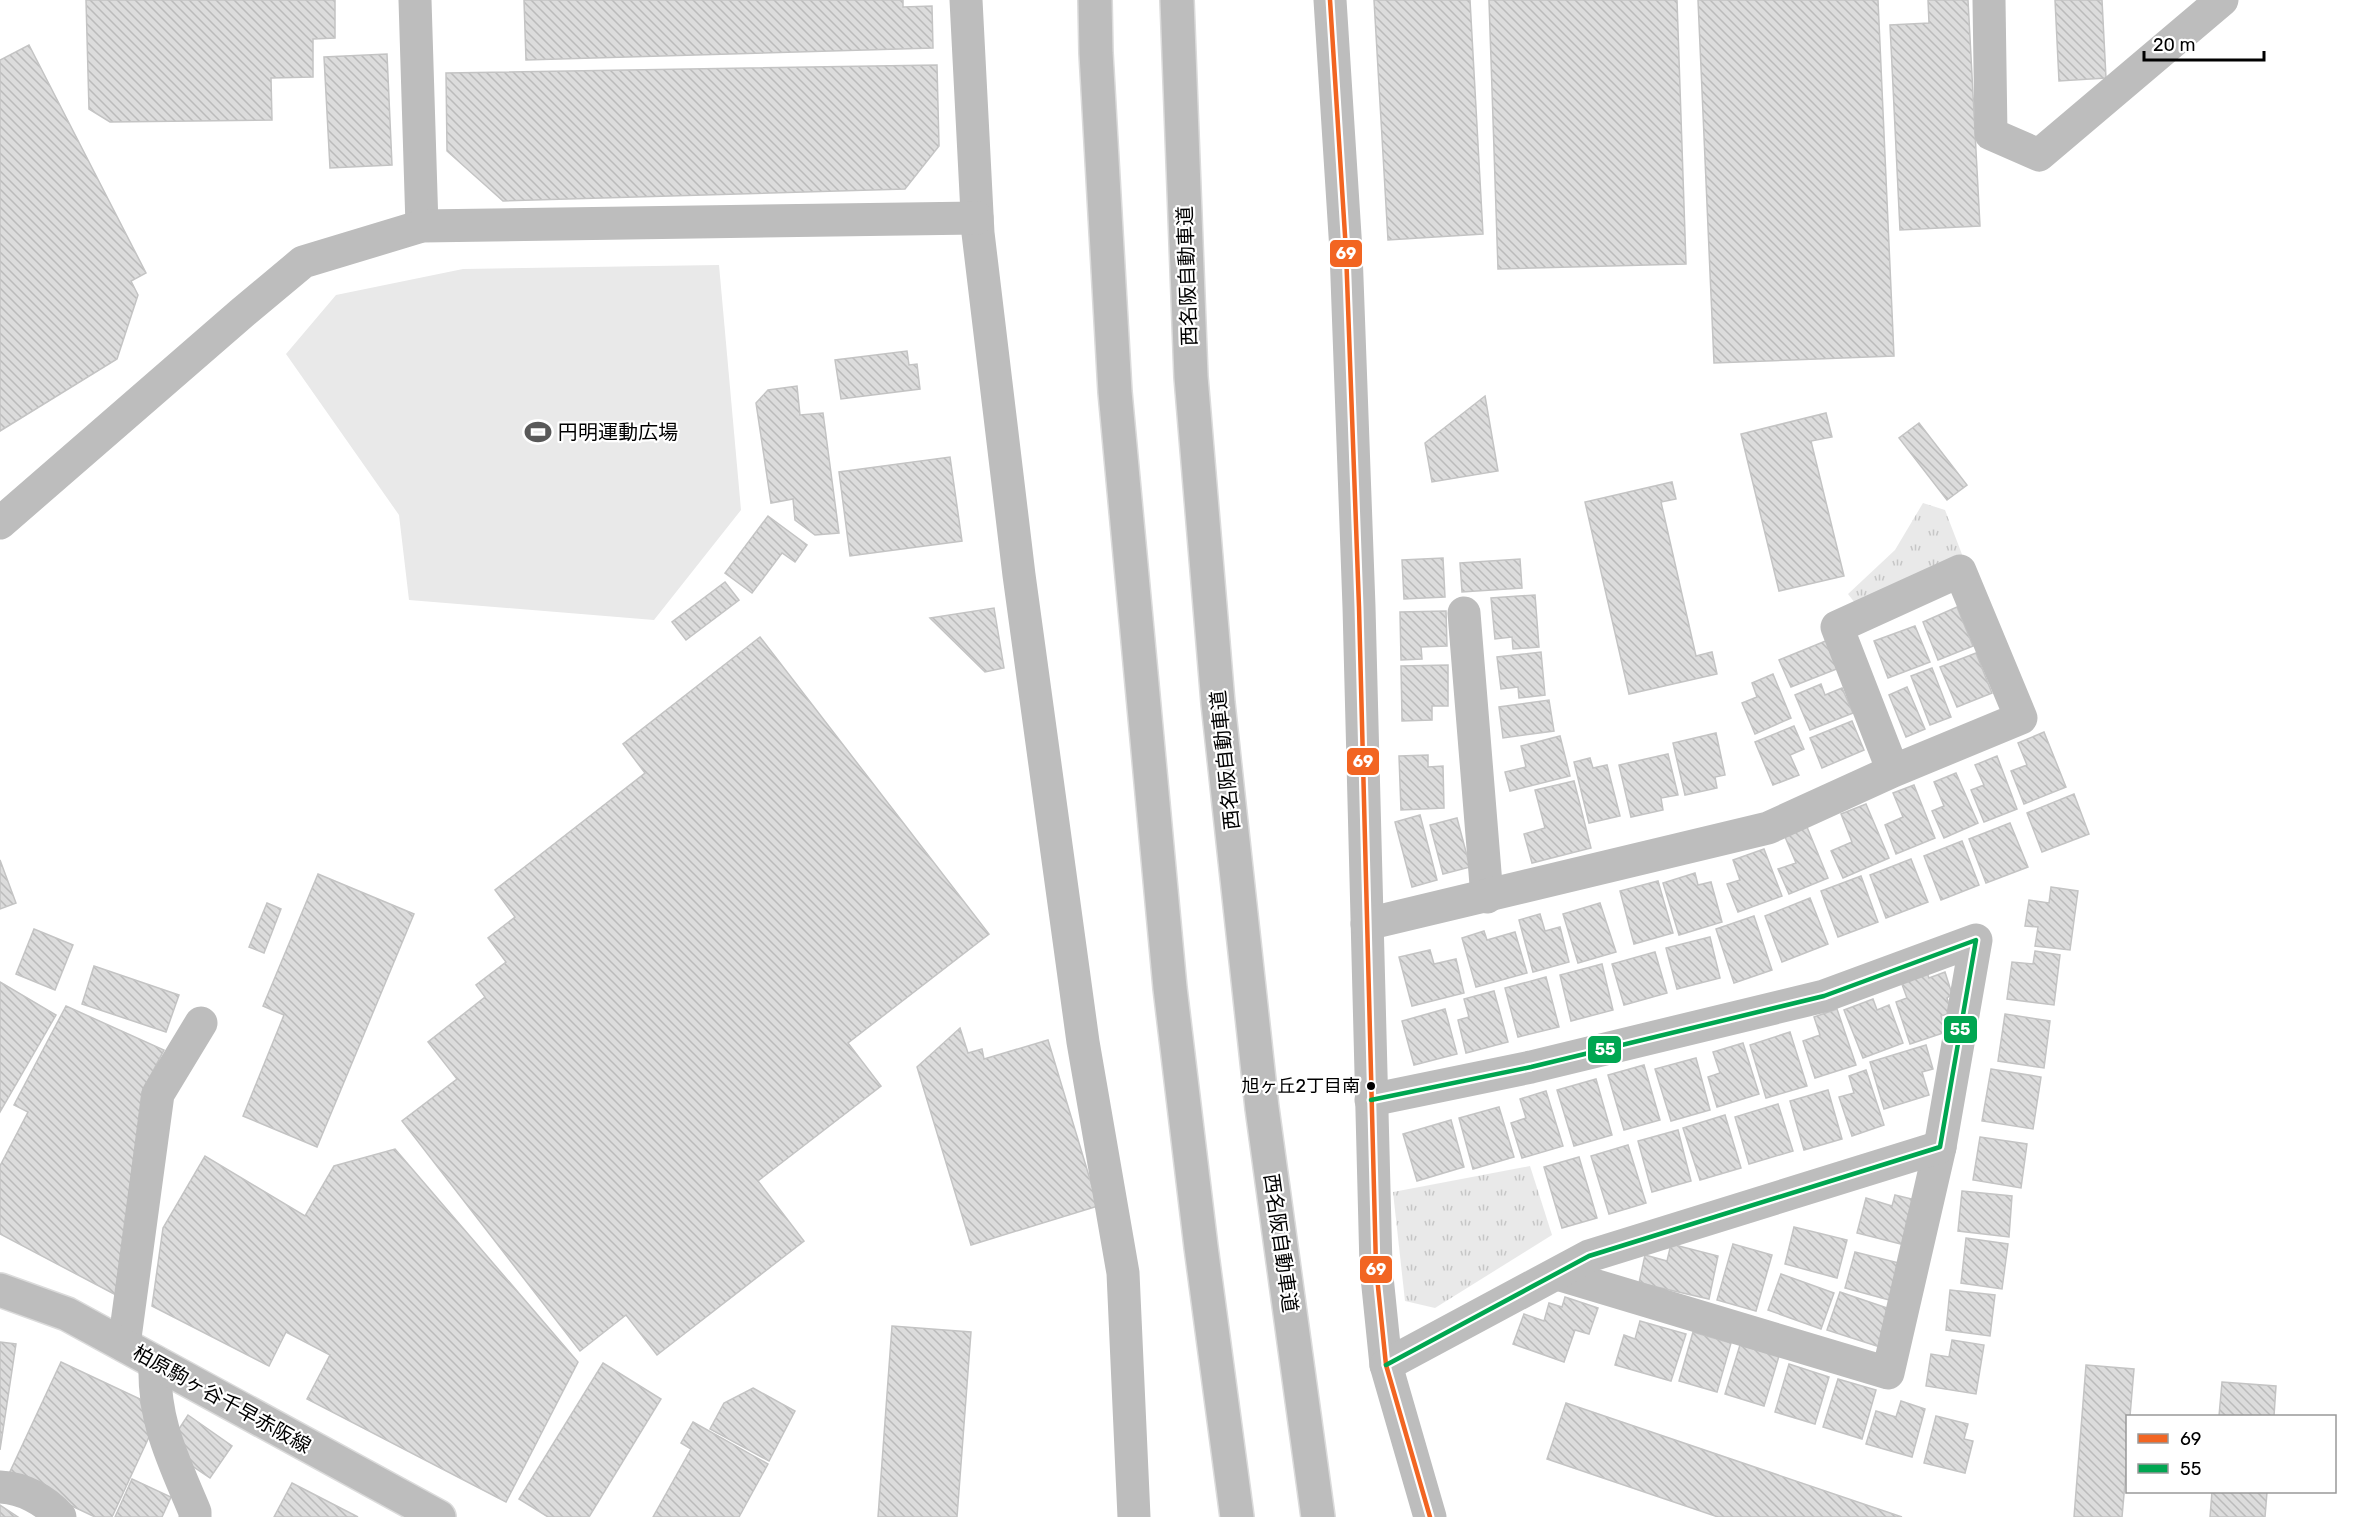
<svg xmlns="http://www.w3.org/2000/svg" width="2360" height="1517" font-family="Rubik,'Noto Sans JP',sans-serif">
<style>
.grass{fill:#e9e9e9}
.park{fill:url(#park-tufts)}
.building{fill:url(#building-back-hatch);stroke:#c4c4c4;stroke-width:1.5}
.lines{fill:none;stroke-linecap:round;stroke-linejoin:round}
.major-casing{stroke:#dbdbdb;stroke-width:36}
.highway-casing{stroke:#dbdbdb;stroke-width:36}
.minor{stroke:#bdbdbd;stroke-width:33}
.major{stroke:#bdbdbd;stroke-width:33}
.highway{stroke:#bdbdbd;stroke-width:33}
.bus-1-casing{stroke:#fff;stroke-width:9}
.bus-2-casing{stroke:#fff;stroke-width:9}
.bus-1{stroke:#f26522;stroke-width:4.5}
.bus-2{stroke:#00a651;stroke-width:4.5}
.bus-dot{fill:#000;stroke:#fff;stroke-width:2}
.labels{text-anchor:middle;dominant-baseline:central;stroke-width:4.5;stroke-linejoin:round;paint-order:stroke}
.bus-label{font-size:18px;fill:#000;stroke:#fff;text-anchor:end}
.street-label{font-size:20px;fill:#000;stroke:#fff}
.poi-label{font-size:20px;fill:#000;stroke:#fff;text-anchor:start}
.line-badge{stroke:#fff;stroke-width:2}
.badge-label{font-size:16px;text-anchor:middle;font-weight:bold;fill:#fff}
</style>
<defs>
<pattern id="park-tufts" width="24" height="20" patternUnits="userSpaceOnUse" patternTransform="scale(1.5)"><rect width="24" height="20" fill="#e9e9e9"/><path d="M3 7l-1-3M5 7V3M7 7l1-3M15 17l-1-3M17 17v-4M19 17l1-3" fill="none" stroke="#c6c6c6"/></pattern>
<pattern id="building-back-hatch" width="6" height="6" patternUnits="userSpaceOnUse" patternTransform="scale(1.5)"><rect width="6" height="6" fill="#dcdcdc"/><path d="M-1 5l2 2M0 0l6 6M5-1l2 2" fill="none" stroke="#bbb"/></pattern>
</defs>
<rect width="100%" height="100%" fill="#fff"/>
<path class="grass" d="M719,265L741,510L654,620L409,600L399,515L286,354L336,295L463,269Z"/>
<g class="park">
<path d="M1923,503L1945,510L1963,557L1855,603L1848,594L1895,550Z"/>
<path d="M1530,1166L1552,1235L1435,1308L1405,1301L1393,1192Z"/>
</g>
<g class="building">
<path d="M86,0H335V38L313,39V77L271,78L272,120L110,122L89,109Z"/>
<path d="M524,0H903V7L932,6L933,48L526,60Z"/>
<path d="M1374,0H1470L1483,234L1388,240Z"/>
<path d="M1489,0H1677L1686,264L1498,269Z"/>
<path d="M1698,0H1878L1894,356L1714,363Z"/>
<path d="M1928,0H1968L1980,226L1900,230L1890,25L1929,23Z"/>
<path d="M2055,0H2102L2106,78L2059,81Z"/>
<path d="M29,45L146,273L131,281L138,295L117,359L0,431V60Z"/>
<path d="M387,54L392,165L330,168L324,57Z"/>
<path d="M937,65L939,146L905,189L503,201L447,151L446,73Z"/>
<path d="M907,351L909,365L917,364L920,389L841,399L835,360Z"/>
<path d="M797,386L800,415L823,413L839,533L815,535L795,520L793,499L771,503L756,403L768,390Z"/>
<path d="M1485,396L1498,471L1432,482L1425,443Z"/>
<path d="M1826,413L1832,437L1811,441L1844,576L1779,591L1741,434Z"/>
<path d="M1919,423L1967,485L1947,500L1899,438Z"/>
<path d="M950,457L962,541L850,556L839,472Z"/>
<path d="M1672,482L1676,499L1661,502L1696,656L1712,652L1717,674L1629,694L1585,502Z"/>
<path d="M768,516L807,545L795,562L782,553L752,593L725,573Z"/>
<path d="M1443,558L1445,597L1404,599L1402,560Z"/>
<path d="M1520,559L1522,588L1462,592L1460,563Z"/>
<path d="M725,582L739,600L686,640L672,622Z"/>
<path d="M1535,595L1539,647L1513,649L1512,637L1495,639L1491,598Z"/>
<path d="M1957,607L1973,646L1938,660L1923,622Z"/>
<path d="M994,608L1004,668L985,672L930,618Z"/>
<path d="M1446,611L1447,646L1421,647L1422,659L1401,660L1400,612Z"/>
<path d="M1915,626L1930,662L1888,678L1874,641Z"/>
<path d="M760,637L989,934L848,1043L881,1086L758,1181L804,1241L657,1355L626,1315L580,1351L402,1121L457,1079L428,1042L485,997L476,985L506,962L488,938L515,917L495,890L645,773L623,744Z"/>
<path d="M1828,640L1839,668L1791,687L1779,660Z"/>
<path d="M1541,652L1545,695L1519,698L1518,687L1501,689L1497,657Z"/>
<path d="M1976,653L1992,693L1957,707L1940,667Z"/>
<path d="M1448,665V706H1432V720L1402,721L1401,666Z"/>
<path d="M1932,668L1951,717L1930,725L1911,676Z"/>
<path d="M1773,674L1791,718L1755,734L1742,703L1757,697L1752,683Z"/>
<path d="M1821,684L1825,695L1842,688L1853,713L1810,730L1795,695Z"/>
<path d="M1907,687L1925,729L1906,737L1889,695Z"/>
<path d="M1549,700L1554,731L1503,738L1499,707Z"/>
<path d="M1852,721L1864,750L1822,768L1810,738Z"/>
<path d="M1794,726L1804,749L1790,755L1799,775L1773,785L1755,742Z"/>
<path d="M2044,732L2066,787L2024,804L2011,771L2027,765L2018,743Z"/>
<path d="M1716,733L1725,775L1715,777L1717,788L1685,795L1673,743Z"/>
<path d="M1560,736L1570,776L1510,791L1505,772L1526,767L1521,746Z"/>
<path d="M1668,754L1678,795L1661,798L1663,810L1631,817L1619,765Z"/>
<path d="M1428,755V767L1443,766L1444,808L1401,810L1399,756Z"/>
<path d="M1997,756L2017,809L1984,822L1971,790L1984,785L1975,765Z"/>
<path d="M1590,758L1593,768L1607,765L1620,816L1589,823L1574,762Z"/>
<path d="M1956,773L1978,823L1944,838L1932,811L1944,806L1934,782Z"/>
<path d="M1574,781L1591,848L1532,863L1524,834L1545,828L1535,790Z"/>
<path d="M1914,785L1935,838L1896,854L1885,825L1903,817L1893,793Z"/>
<path d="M2074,794L2089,834L2042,852L2027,813Z"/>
<path d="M1866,804L1889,858L1843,878L1831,851L1852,842L1841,814Z"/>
<path d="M1420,815L1437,880L1412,887L1395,822Z"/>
<path d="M1457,818L1470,867L1443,874L1430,825Z"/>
<path d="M2010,823L2028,867L1986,883L1969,839Z"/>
<path d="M1807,827L1828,878L1789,894L1778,869L1796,863L1785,837Z"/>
<path d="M1962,841L1979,885L1941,900L1924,856Z"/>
<path d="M1764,849L1782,896L1738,912L1727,884L1740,880L1733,860Z"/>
<path d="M1911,859L1928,902L1886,918L1870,875Z"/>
<path d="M0,860L16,903L0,909Z"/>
<path d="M1695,873L1698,885L1711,882L1722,922L1679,935L1663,883Z"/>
<path d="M318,874L414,914L317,1147L243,1116L284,1015L263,1006Z"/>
<path d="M1861,876L1878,922L1838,937L1821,891Z"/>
<path d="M1658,881L1673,933L1634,944L1620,891Z"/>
<path d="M2051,887L2078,891L2070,950L2035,946L2038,927L2025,926L2029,900L2049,903Z"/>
<path d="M1810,898L1828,944L1782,962L1765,916Z"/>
<path d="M267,903L281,909L264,953L249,947Z"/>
<path d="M1600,903L1616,952L1578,963L1563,914Z"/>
<path d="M1540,914L1545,931L1560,927L1569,962L1533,972L1519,920Z"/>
<path d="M1754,916L1772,970L1734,983L1716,929Z"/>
<path d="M34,929L73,945L55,990L16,974Z"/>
<path d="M1484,931L1487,940L1515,932L1527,973L1476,987L1462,938Z"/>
<path d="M1710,937L1720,978L1677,989L1666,948Z"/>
<path d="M1430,950L1434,964L1456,959L1464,993L1412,1006L1399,957Z"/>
<path d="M2035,951L2060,955L2054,1005L2007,999L2012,962L2033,964Z"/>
<path d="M1655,952L1667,993L1624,1005L1612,964Z"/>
<path d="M1602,964L1613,1010L1571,1021L1560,975Z"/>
<path d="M94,966L179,995L166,1032L82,1004Z"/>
<path d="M1926,970L1929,978L1945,972L1952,994L1947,998L1951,1013L1941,1016L1946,1032L1910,1044L1896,1002L1907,998L1900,979Z"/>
<path d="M1546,977L1559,1027L1518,1037L1505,988Z"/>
<path d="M0,982L56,1015L0,1112Z"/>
<path d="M1494,991L1508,1042L1466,1053L1458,1020L1469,1017L1464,999Z"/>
<path d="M1873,999L1877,1010L1889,1005L1903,1043L1863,1058L1844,1010Z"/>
<path d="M66,1006L164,1050L142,1092L118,1296L0,1234V1166L28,1112L14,1105Z"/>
<path d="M1445,1009L1457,1054L1414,1065L1402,1021Z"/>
<path d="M1837,1009L1856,1065L1815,1078L1803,1041L1820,1035L1814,1017Z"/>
<path d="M2005,1014L2050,1021L2044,1068L1998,1061Z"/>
<path d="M960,1028L968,1053L982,1049L984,1059L1048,1040L1098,1206L971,1245L917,1067Z"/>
<path d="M1790,1032L1807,1086L1766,1098L1750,1045Z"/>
<path d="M1743,1043L1759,1094L1717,1107L1708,1077L1720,1073L1713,1052Z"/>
<path d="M1926,1045L1933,1069L1922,1072L1929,1095L1884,1109L1870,1062Z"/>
<path d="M1696,1058L1710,1110L1671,1121L1655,1069Z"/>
<path d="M1644,1065L1660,1120L1624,1130L1608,1075Z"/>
<path d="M1991,1069L2041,1077L2033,1129L1982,1121Z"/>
<path d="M1866,1070L1884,1125L1852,1136L1839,1097L1854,1093L1849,1076Z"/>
<path d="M1596,1079L1612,1135L1574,1146L1557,1090Z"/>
<path d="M1828,1090L1842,1139L1804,1150L1790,1101Z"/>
<path d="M1546,1091L1563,1146L1522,1158L1511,1123L1526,1118L1520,1099Z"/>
<path d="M1778,1104L1793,1151L1749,1164L1735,1117Z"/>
<path d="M1499,1107L1514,1157L1473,1169L1459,1118Z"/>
<path d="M1725,1115L1741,1168L1700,1180L1683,1128Z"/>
<path d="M1451,1120L1464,1167L1417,1181L1403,1134Z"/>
<path d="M1678,1130L1691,1181L1652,1192L1638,1141Z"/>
<path d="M1980,1137L2027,1144L2021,1188L1973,1180Z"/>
<path d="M1628,1145L1646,1203L1609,1214L1591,1156Z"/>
<path d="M395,1149L578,1362L506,1502L307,1399L330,1355L286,1332L269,1366L152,1306L163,1228L205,1156L305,1216L334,1166Z"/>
<path d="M1579,1157L1597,1218L1562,1228L1544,1167Z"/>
<path d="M1962,1191L2012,1196L2009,1237L1958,1231Z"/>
<path d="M1895,1195L1916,1200L1905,1245L1857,1233L1866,1198L1892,1206Z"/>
<path d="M1794,1227L1847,1240L1837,1278L1785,1264Z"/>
<path d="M1966,1238L2008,1244L2002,1289L1961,1283Z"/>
<path d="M1671,1244L1718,1256L1709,1299L1639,1283L1645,1255L1667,1261Z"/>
<path d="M1733,1244L1772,1255L1756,1311L1717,1300Z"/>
<path d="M1855,1252L1903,1264L1893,1301L1845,1288Z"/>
<path d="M1781,1274L1834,1293L1821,1329L1768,1310Z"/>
<path d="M1950,1290L1995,1295L1990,1336L1946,1330Z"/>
<path d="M1840,1292L1893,1310L1880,1347L1827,1330Z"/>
<path d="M1565,1297L1598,1308L1589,1334L1575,1330L1564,1362L1513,1344L1524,1314L1544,1321L1549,1303L1562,1307Z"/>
<path d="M1640,1321L1686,1334L1671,1381L1615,1365L1624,1335L1635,1339Z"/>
<path d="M892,1326L971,1332L957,1517H878Z"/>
<path d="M1693,1332L1731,1343L1717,1392L1679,1381Z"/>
<path d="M1952,1340L1984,1345L1976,1394L1926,1386L1931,1354L1949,1357Z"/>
<path d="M0,1342L16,1344L0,1450Z"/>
<path d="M1740,1345L1779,1356L1764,1406L1725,1394Z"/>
<path d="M61,1362L140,1399L149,1437L112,1517H95L8,1476Z"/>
<path d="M603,1363L661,1399L589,1517H548L519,1499Z"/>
<path d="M1789,1364L1829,1377L1815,1424L1775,1412Z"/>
<path d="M2086,1365L2134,1369L2130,1416H2128V1449L2122,1517H2074Z"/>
<path d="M1838,1379L1876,1390L1862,1439L1823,1427Z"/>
<path d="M2222,1382L2276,1386L2274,1416H2219Z"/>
<path d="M753,1388L795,1411L769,1461L710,1429L724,1403Z"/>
<path d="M1901,1401L1925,1409L1912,1457L1866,1444L1876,1411L1896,1417Z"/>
<path d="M1566,1403L1902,1517H1718L1547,1459Z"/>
<path d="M188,1415L232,1446L210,1478L179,1457L177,1432Z"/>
<path d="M1936,1416L1968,1424L1964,1439L1973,1441L1965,1473L1924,1463Z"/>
<path d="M693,1422L768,1464L739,1517H653L691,1449L681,1443Z"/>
<path d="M132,1479L171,1497L162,1517H115Z"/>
<path d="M292,1483L358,1517H274Z"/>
<path d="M2212,1492H2267L2265,1517H2210Z"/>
<path d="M0,1505L18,1517H0Z"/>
</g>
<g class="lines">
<g class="major-casing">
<path id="major" d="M0,1290L67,1314L439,1517"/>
</g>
<g class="highway-casing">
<g id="highway">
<path d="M1095,0L1096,53L1115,392L1170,988L1201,1247L1237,1517"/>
<path d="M1177,0L1191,377L1218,703L1262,1108L1318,1517"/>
</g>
</g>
<g class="minor">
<path d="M415,0L422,226"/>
<path d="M966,0L978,233L1019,575L1083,1042L1123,1273L1134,1517"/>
<path d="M1330,0L1346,251L1359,607L1376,1267L1386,1365L1430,1517"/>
<path d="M1989,0L1991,134L2039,155L2222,0"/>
<path d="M0,523L242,313L303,262L422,226L977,218"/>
<path d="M1464,613L1487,897"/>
<path d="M1367,924L1768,828L1893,771L2021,718L1960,571L1837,627L1893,771"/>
<path d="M1371,1100L1531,1067L1824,996L1976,940L1940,1147L1888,1373L1557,1274"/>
<path d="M124,1345L158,1094L201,1023"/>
<path d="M155,1362C153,1422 173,1459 195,1512V1517"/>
<path d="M1386,1365L1589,1256L1940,1147"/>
<path d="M0,1487C23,1488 45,1500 60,1517"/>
</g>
<use href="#major" class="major"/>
<use href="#highway" class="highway"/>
<g class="bus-1-casing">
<path id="bus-1" d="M1330,0L1346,251L1359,607L1376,1267L1386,1365L1430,1517"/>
</g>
<g class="bus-2-casing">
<path id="bus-2" d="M1371,1100L1531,1067L1824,996L1976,940L1940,1147L1589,1256L1386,1365"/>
</g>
<use href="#bus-1" class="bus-1"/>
<use href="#bus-2" class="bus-2"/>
</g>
<defs>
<g id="stadium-bare" transform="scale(2.07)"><path d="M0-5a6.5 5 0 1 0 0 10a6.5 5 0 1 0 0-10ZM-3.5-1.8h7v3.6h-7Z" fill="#595959" stroke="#fff" stroke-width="2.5" paint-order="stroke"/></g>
</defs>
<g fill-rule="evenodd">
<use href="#stadium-bare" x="538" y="432"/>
</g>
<circle class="bus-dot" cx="1371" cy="1086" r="5"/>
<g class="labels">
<g class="bus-label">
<text x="1360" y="1086">旭ヶ丘2丁目南</text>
</g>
<g class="street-label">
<text transform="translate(1187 276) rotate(-92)">西名阪自動車道</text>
<text transform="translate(1225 760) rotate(-96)">西名阪自動車道</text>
<text transform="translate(1281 1243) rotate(82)">西名阪自動車道</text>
<text transform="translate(222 1399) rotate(29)">柏原駒ヶ谷千早赤阪線</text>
</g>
<g class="poi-label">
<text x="558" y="432">円明運動広場</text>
</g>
</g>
<g class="line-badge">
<rect x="1329" y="239" width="34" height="29" rx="6" fill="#f26522"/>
<rect x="1346" y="747" width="34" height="29" rx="6" fill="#f26522"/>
<rect x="1943" y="1015" width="35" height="29" rx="6" fill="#00a651"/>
<rect x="1587" y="1035" width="35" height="29" rx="6" fill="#00a651"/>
<rect x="1359" y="1255" width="34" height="29" rx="6" fill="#f26522"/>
</g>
<g class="badge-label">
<text x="1346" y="259">69</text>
<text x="1363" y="767">69</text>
<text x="1960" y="1035">55</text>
<text x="1605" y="1055">55</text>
<text x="1376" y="1275">69</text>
</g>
<rect x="2126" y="1415" width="210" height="78" fill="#ffffff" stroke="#999999" stroke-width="1.5"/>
<rect x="2138" y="1434" width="30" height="9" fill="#f26522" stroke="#999999" stroke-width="1.5"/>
<text x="2180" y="1445" font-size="18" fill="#000000">69</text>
<rect x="2138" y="1464" width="30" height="9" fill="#00a651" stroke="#999999" stroke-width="1.5"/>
<text x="2180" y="1475" font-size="18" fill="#000000">55</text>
<path d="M2144 51v9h120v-9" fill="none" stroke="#000000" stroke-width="3"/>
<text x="2153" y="51" font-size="18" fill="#000000" stroke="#ffffff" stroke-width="4.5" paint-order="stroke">20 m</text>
</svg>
